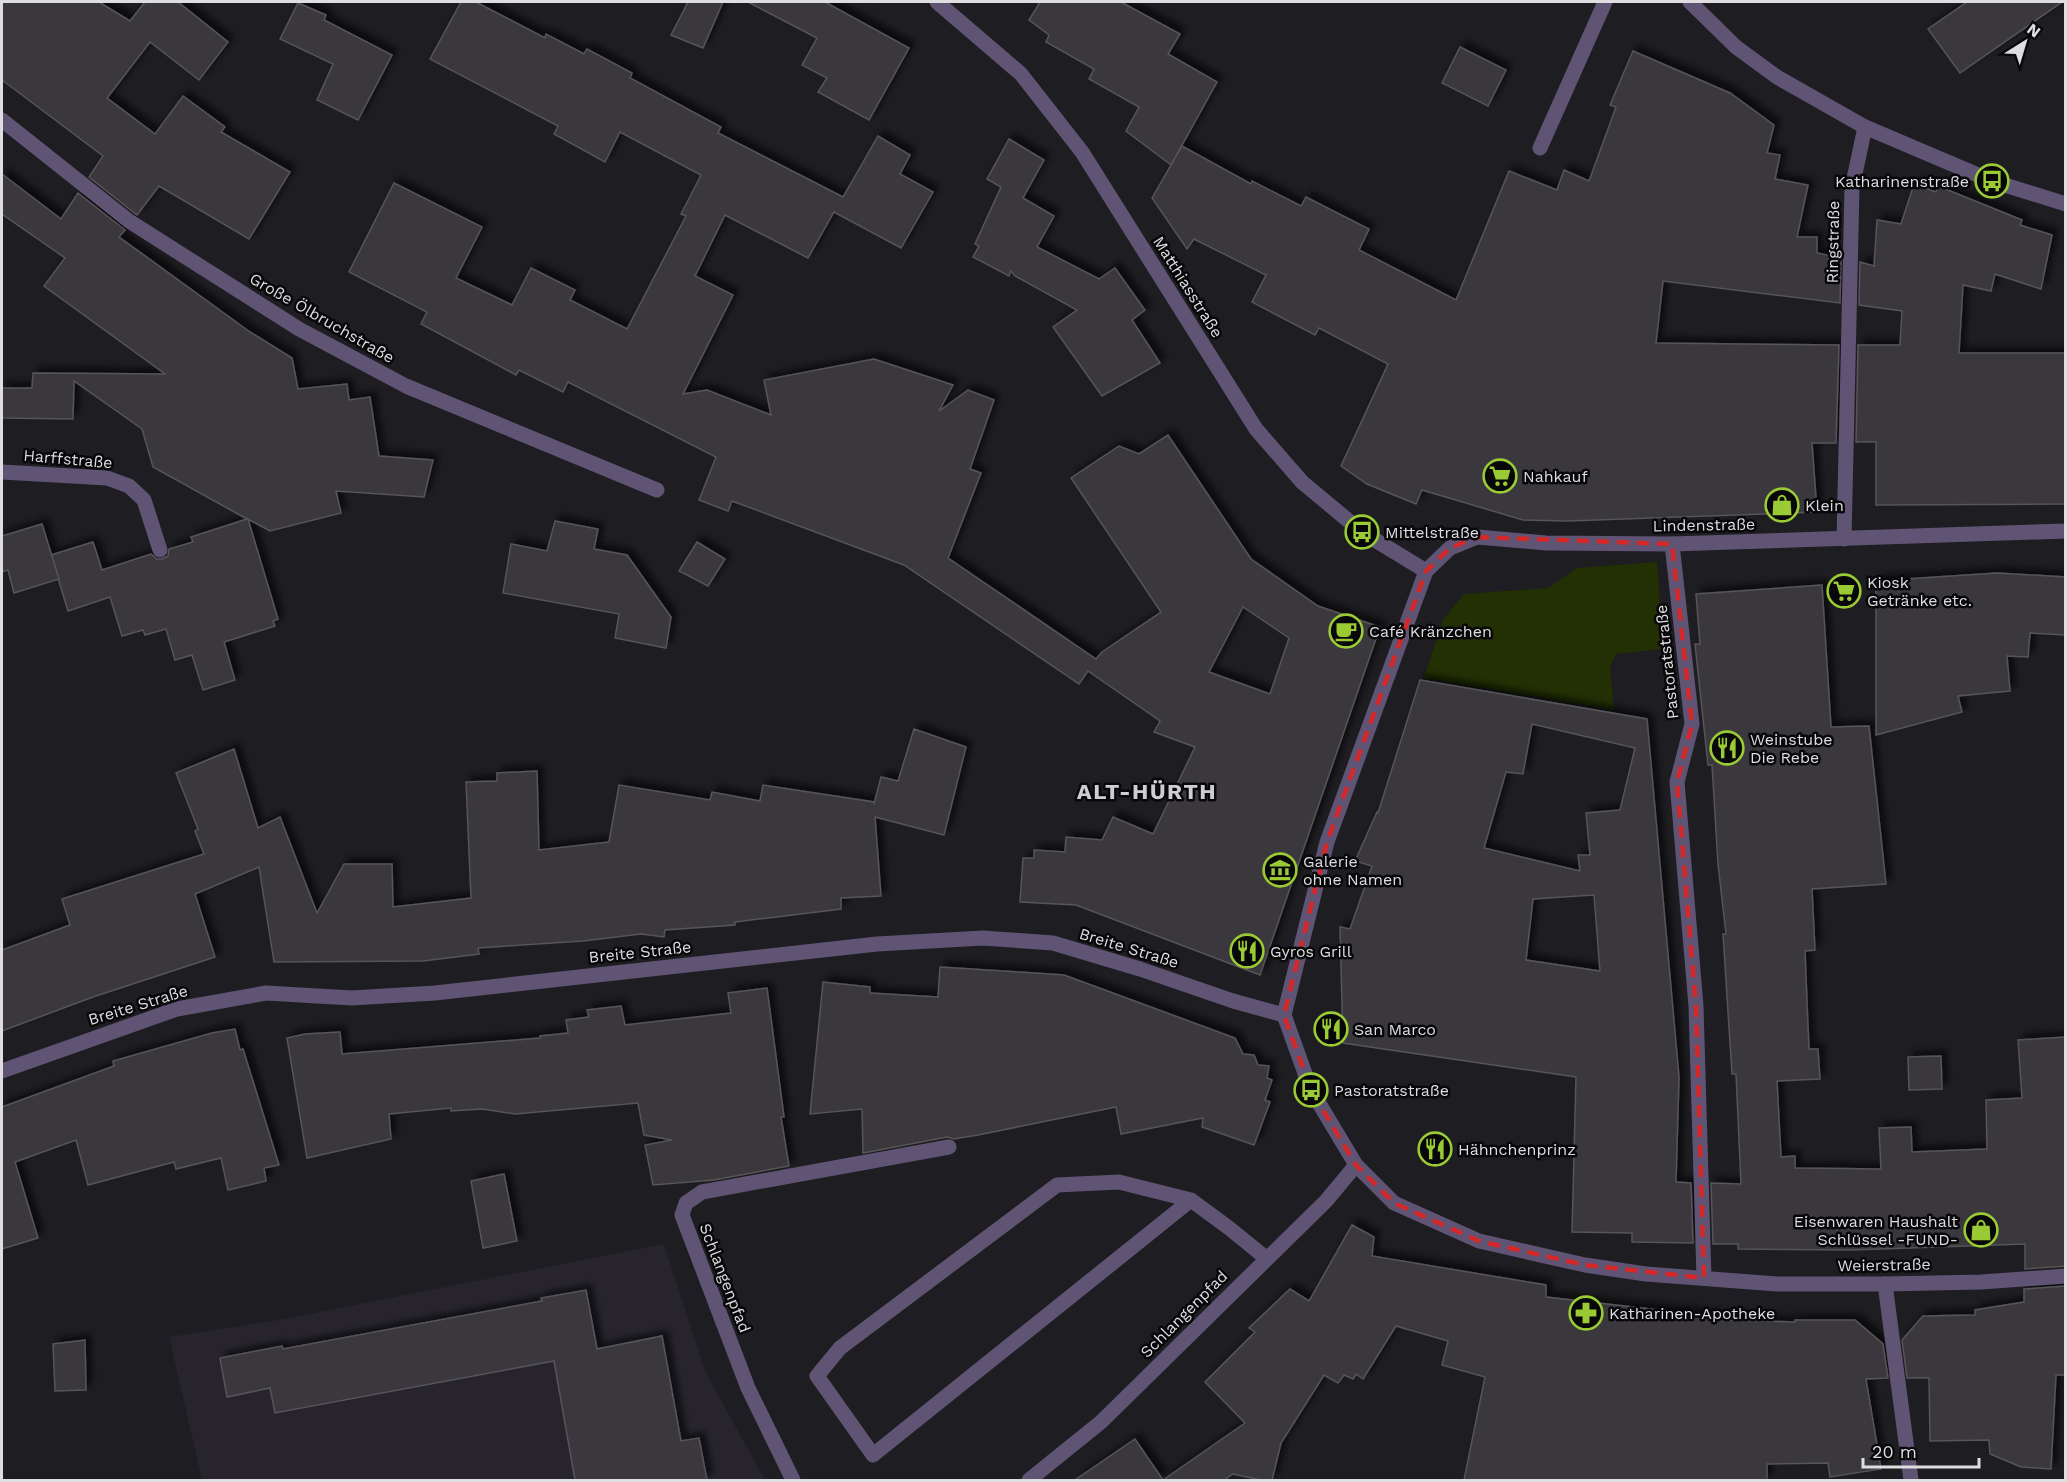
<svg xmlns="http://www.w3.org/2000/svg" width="2067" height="1482" font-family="'Work Sans',sans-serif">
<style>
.built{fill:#27242d}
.green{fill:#223003}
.building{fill:#3a383d;stroke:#565459;stroke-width:1.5;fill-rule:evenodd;filter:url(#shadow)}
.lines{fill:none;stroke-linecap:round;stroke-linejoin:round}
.minor{stroke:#5f5474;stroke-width:15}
.marked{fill:none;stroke:#d62828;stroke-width:4.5;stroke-dasharray:12 8;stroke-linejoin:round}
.labels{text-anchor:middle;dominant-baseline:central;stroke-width:5;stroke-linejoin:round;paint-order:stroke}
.poi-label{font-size:16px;fill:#dedde0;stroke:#080709;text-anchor:start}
.street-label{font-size:16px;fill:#dedde0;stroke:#080709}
.district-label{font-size:22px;font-weight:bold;letter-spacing:1.5px;fill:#cfcdd3;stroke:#080709}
</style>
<defs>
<filter id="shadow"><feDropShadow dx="5.5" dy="-5.5" stdDeviation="3" flood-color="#0009"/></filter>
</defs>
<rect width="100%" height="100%" fill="#1e1d21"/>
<path class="built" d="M664,1244L705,1371L765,1480H202L169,1337L273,1321Z"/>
<path class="green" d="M1657,562L1663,649L1616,654L1610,668L1614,710L1424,678L1444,618L1464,594L1548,588L1577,568Z"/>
<g class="building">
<path d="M2,2H99L130,21L145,2H178L228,42L199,80L150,42L107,98L155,134L183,96L225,127L221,132L290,172L249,239L159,186L137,215L89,177L103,156L2,80Z"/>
<path d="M461,2H476L545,38L546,34L584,54L587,49L632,73L630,78L721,127L718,133L843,197L878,136L910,155L900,174L933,192L901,248L834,212L808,258L725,215L695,276L733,295L683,394L707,390L771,415L764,380L874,359L953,385L939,411L968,390L994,400L970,469L981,473L948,558L1096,659L1102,652L1161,612L1071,478L1119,446L1139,454L1168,435L1251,559L1318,606L1380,627L1260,975L1076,905L1020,902L1023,858H1034V850L1065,852L1066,837L1102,840L1113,817L1153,834L1195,747L1154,732L1160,721L1088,671L1079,684L904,565L732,501L728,511L699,500L716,457L568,382L563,392L519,370L516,375L421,324L427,312L349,272L394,183L482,227L456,278L512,305L531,268L575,290L570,300L627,329L686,216L681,214L701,175L620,132L605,162L554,134L558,126L430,59ZM1243,607L1289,638L1270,694L1209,672Z"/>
<path d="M688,2H723L703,48L671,35Z"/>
<path d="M748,2H825L909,48L869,120L818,92L827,78L802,65L817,38Z"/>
<path d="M1040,2H1121L1180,34L1168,54L1217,82L1171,165L1126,131L1139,107L1089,79L1094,69L1046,42L1049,35L1029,20Z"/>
<path d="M1967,2H2062L1960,73L1928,29Z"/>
<path d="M298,3L326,15L324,20L392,55L358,120L317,100L333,64L280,39Z"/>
<path d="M1460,47L1506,70L1488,106L1442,83Z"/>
<path d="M1633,51L1730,93L1774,125L1767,153L1780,155L1775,179L1808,185L1797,237H1817V253L1841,258L1840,303L1663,281L1656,343L1839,345L1836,443H1812L1817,512L1568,521L1523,520L1422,490L1416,504L1367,484L1341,466L1388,364L1319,328L1315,335L1252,302L1266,275L1194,239L1187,249L1152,198L1182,146L1251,184L1252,181L1301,206L1306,197L1369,229L1359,250L1456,300L1509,171L1557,190L1564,170L1589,181L1616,107L1610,105Z"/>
<path d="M1009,139L1044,160L1023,198L1054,216L1037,247L1099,279L1115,268L1145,310L1132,320L1160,363L1102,396L1053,327L1077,310L1015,276L1011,271L1009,276L973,257L979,246L975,244L1001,187L987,179Z"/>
<path d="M2,174L61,219L78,193L125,230L119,237L250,332L292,358L298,389L347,384L349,400L370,397L379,456L433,460L424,497L336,491L341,513L270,531L248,519L278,619L273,621L275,626L224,642L235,680L203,690L192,655L175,660L166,629L145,635L143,630L122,636L110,597L68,611L51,555L93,542L102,570L151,554L157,559H162L168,556L169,549L193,542L191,537L247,519L153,467L142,429L74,381L73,419L2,418V388H32L33,373L165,374L44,286L65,258L2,214Z"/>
<path d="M1914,184L1936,192L1938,186L2022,220L2020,225L2052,235L2041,289L1995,274L1991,291L1963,285L1959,353H2066V504L1876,505V442H1856L1858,345H1900L1902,311L1859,305L1860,262L1874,266L1877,220L1901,224Z"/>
<path d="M555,521L598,529L594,549L627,555L671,617L666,648L615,638L619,614L503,593L511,544L547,551Z"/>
<path d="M42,524L59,579L14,593L8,570L2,572V536Z"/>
<path d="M697,542L725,559L708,586L679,571Z"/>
<path d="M1997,573L2066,577V635L2030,633L2028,657L2007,656L2010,691L1958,696L1962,712L1876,735V581Z"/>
<path d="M1822,585L1831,727L1869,726L1886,884L1812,889L1815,950L1805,951L1807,1002L1809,1049H1818L1820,1079L1777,1081L1781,1157L1795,1156V1168L1881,1169L1879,1128L1911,1127L1912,1152L1987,1149L1986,1100L2022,1098L2018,1040L2066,1037V1266L2025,1269V1244L1851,1250L1738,1249V1244H1713L1711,1183L1741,1184L1736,1074H1732L1723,934H1726L1718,864L1712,765H1708L1695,644H1700L1696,594Z"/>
<path d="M1420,680L1647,719L1679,1077L1676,1182L1691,1183L1693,1243L1632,1242V1233L1572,1232L1576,1077L1343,1043L1340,927L1350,929L1372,866L1355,861L1377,812L1378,813ZM1532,724L1635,748L1620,810L1586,813L1590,855H1578L1580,871L1484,848L1506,772L1523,774ZM1594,895L1600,971L1526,960L1533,899Z"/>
<path d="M914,729L966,747L944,835L875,817L881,896L841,898V909L735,922V925L665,930L664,937L641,934L583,941L478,948L479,954L423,961L274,962L259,867L195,894L215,957L93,997L2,1031V950L70,925L62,899L204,854L195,831L198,829L176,773L234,749L258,828L280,817L317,913L344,864H392L393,907L471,898L466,782L497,781V773L537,771L539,850L609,842L619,785L710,800L712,792L760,801L763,785L874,802V804L881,777L898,781Z"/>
<path d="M940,967L1064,975L1235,1038L1243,1054L1254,1055L1258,1065L1269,1066L1267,1078L1272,1080L1265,1100L1270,1102L1254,1145L1202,1127L1203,1118L1121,1134L1116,1107L978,1135L954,1139L947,1137L863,1153L862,1109L810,1114L823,982L870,987V993L938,997Z"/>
<path d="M767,988L784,1117H781L789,1166L714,1180L653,1185L645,1145L672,1140L644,1135L638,1103L515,1114L482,1109L451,1111V1108L389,1114L391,1139L307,1158L287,1038L305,1034L340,1032L342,1054L540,1038V1036L568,1033L566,1020L589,1017L587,1010L621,1006L625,1025L731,1013L728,993Z"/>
<path d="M235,1029L240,1050L243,1049L279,1165L264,1168L266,1181L228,1190L221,1158L176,1169L174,1162L88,1185L76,1140L15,1162L38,1238L2,1249V1107L114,1066L113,1061L212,1033Z"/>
<path d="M1941,1056L1942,1089L1909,1090L1908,1057Z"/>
<path d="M504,1174L517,1241L483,1248L471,1181Z"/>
<path d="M1352,1225L1374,1237L1372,1256L1546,1285V1297L1729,1318L1726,1320L1795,1322V1320H1855L1883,1344L1888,1378L1866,1379L1881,1469L1830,1477L1828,1463L1767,1464V1480H1464L1485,1377L1442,1365L1448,1341L1396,1326L1363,1379L1356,1374L1353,1379L1344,1375L1338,1383L1324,1375L1281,1443L1272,1480H1261L1233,1474L1224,1480H1075L1135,1439L1163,1480L1245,1423L1205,1382L1255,1332L1249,1328L1290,1289L1309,1301Z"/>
<path d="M2066,1286V1375H2056L2051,1469L2021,1467L1990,1454L1989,1440L1930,1441L1929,1378H1907L1902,1340L1923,1316L1975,1315V1310L2024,1302V1289Z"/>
<path d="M586,1290L597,1349L662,1336L681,1441L699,1438L707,1480H575L554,1361L275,1413L270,1388L227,1397L220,1358L282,1346L283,1349L542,1301L541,1298Z"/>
<path d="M85,1340L86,1390L55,1391L53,1344Z"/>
</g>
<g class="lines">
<g class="minor">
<path d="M937,2L1021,74L1082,152L1256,429L1302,482L1362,532L1426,571"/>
<path d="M1690,2L1736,47L1777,77L1865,127L1992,181L2066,204"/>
<path d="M2,120L129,221L299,329L406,386L657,490"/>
<path d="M1540,148L1605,2"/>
<path d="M2,472L107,478L129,486L144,500L160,550"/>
<path d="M2066,531L1672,544L1546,543L1477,537L1450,548L1426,571L1327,842L1284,1015L1311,1090L1356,1165L1394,1203L1479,1241L1585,1265L1646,1274L1777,1284H1885L1981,1282L2066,1276"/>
<path d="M1844,539L1852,188L1865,127"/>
<path d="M1672,544L1692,724L1677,782L1696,1006L1704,1278"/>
<path d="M2,1071L177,1009L266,993L352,998L435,993L877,944L983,938L1053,943L1140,969L1233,1001L1284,1015"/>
<path d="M1191,1200L873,1455L817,1376L840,1348L1057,1185L1119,1182L1191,1200L1229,1228L1266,1258"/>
<path d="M1885,1284L1911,1480"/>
<path d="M793,1480L748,1388L682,1215L686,1203L702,1192L949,1147"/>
<path d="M1029,1480L1101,1422L1326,1201L1356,1165"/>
</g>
</g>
<path class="marked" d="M1477,537L1672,544L1692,724L1677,782L1696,1006L1704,1278L1585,1265L1479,1241L1394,1203L1356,1165L1311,1090L1284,1015L1327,842L1426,571L1450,548Z"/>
<defs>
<g id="bus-ring" transform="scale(1.725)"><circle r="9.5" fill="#080709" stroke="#9acb34" stroke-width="1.5"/><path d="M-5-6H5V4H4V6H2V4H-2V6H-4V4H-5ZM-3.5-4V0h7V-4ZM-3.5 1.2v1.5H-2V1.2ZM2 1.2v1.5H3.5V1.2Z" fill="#9acb34"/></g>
<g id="supermarket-ring" transform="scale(1.725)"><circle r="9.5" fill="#080709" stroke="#9acb34" stroke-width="1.5"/><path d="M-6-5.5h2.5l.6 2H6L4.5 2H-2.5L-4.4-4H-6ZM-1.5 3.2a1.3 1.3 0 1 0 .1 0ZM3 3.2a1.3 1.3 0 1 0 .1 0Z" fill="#9acb34"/></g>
<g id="shop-ring" transform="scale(1.725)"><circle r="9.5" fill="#080709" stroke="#9acb34" stroke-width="1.5"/><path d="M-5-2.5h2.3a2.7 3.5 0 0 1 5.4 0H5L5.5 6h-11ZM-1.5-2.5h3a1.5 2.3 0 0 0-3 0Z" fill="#9acb34"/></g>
<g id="cafe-ring" transform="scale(1.725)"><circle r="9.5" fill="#080709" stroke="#9acb34" stroke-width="1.5"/><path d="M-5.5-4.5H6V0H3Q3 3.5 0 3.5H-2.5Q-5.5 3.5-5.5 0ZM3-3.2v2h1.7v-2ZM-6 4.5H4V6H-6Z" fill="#9acb34"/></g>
<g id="restaurant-ring" transform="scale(1.725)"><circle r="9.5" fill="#080709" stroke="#9acb34" stroke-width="1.5"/><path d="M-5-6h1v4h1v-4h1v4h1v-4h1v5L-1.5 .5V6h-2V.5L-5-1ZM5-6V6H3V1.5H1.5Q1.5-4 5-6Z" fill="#9acb34"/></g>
<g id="museum-ring" transform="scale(1.725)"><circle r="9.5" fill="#080709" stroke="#9acb34" stroke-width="1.5"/><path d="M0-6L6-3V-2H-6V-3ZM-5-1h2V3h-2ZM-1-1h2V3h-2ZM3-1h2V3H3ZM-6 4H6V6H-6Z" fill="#9acb34"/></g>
<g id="pharmacy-ring" transform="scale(1.725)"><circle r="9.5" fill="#080709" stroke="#9acb34" stroke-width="1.5"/><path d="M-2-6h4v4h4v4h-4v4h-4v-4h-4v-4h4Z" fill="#9acb34"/></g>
</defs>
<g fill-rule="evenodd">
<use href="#bus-ring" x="1992" y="181"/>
<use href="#supermarket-ring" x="1500" y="476"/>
<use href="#shop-ring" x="1782" y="505"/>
<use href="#bus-ring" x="1362" y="532"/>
<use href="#supermarket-ring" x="1844" y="591"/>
<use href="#cafe-ring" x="1346" y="631"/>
<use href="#restaurant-ring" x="1727" y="748"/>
<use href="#museum-ring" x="1280" y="870"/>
<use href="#restaurant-ring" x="1247" y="951"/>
<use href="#restaurant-ring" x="1331" y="1029"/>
<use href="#bus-ring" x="1311" y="1090"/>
<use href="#restaurant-ring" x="1435" y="1149"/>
<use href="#shop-ring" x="1981" y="1230"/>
<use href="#pharmacy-ring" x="1586" y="1313"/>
</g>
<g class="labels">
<g class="poi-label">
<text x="1969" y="181" text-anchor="end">Katharinenstraße</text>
<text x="1523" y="476">Nahkauf</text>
<text x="1805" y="505">Klein</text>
<text x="1385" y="532">Mittelstraße</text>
<text x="1867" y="582">Kiosk<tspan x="1867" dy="18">Getränke etc.</tspan></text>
<text x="1369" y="631">Café Kränzchen</text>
<text x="1750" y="739">Weinstube<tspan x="1750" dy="18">Die Rebe</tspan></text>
<text x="1303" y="861">Galerie<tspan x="1303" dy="18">ohne Namen</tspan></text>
<text x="1270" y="951">Gyros Grill</text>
<text x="1354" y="1029">San Marco</text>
<text x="1334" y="1090">Pastoratstraße</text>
<text x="1458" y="1149">Hähnchenprinz</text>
<text x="1958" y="1221" text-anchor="end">Eisenwaren Haushalt<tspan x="1958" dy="18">Schlüssel -FUND-</tspan></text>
<text x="1609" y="1313">Katharinen-Apotheke</text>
</g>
<g class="street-label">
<text transform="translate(1833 242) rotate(-89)">Ringstraße</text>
<text transform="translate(1188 287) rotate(58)">Matthiasstraße</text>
<text transform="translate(322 318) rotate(30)">Große Ölbruchstraße</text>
<text transform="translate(68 459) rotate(5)">Harffstraße</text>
<text transform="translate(1704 525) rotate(-1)">Lindenstraße</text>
<text transform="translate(1667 662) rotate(-96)">Pastoratstraße</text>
<text transform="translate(1129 948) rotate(17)">Breite Straße</text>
<text transform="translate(640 952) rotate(-6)">Breite Straße</text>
<text transform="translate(138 1005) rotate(-17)">Breite Straße</text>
<text transform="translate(1884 1265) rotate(-1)">Weierstraße</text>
<text transform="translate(725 1278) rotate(69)">Schlangenpfad</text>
<text transform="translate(1184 1314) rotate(-45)">Schlangenpfad</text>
</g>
<g class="district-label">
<text x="1147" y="791">ALT-HÜRTH</text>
</g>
</g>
<rect width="2067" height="1482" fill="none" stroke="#dedde0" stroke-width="6"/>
<g transform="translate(2025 42) rotate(37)" stroke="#080709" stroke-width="4.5" paint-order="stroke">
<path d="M0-4.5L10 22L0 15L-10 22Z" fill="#dedde0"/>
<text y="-9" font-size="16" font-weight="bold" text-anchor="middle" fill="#dedde0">N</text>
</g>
<path d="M1863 1458v9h116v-9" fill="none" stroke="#dedde0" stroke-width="3"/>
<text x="1872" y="1458" font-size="18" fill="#dedde0" stroke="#080709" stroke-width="4.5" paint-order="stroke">20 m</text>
</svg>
